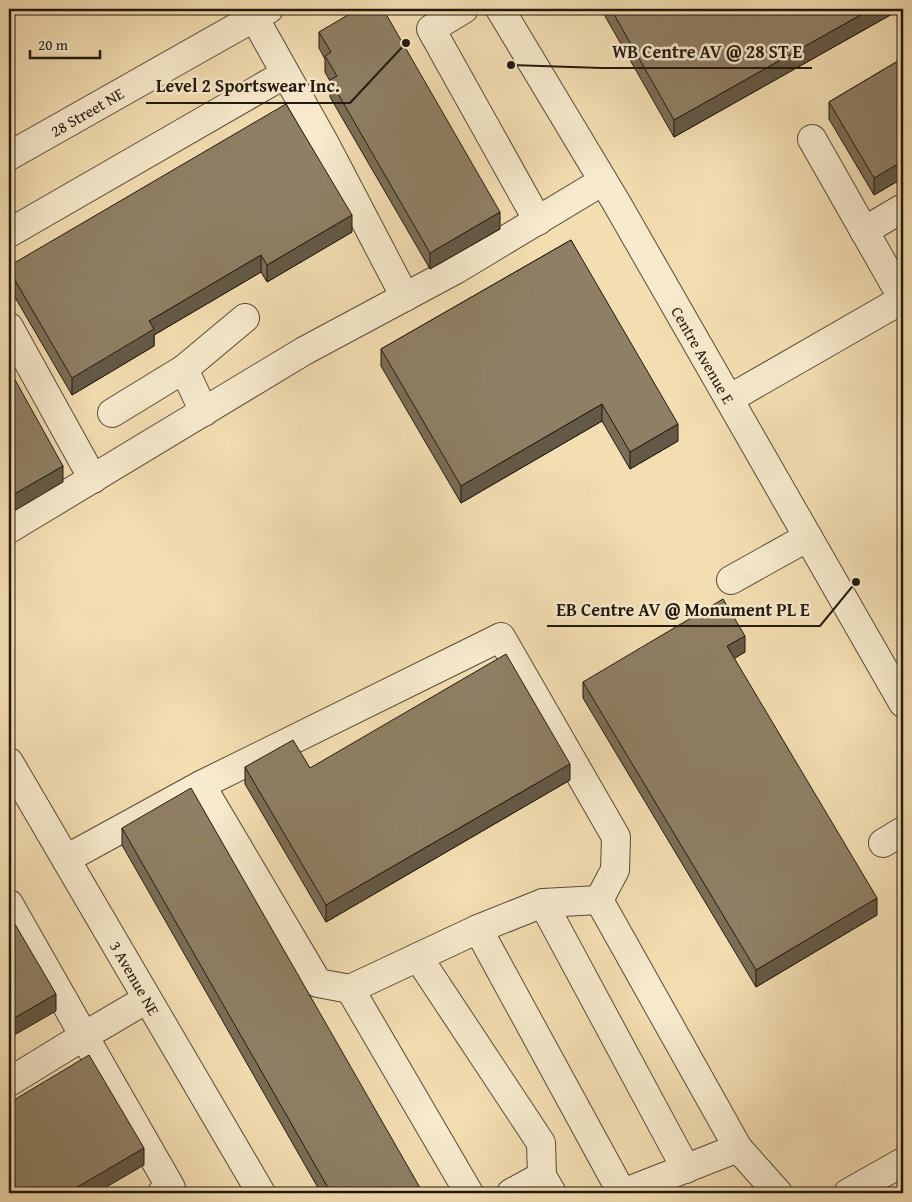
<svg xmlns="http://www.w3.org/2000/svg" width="912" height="1202" font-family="'Gentium Book Plus',serif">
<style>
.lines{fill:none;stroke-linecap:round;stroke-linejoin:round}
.minor-casing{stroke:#564a38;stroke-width:30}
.minor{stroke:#f7eacd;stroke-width:28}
.wall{fill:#7b6d56;stroke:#22190f}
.shaded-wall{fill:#645946;stroke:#22190f}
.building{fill:#8f7f64;stroke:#22190f}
.labels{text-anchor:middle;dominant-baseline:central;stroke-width:5;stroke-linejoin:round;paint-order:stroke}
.street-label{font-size:16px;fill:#22190f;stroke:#f7eacd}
.leader{fill:none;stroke:#22190f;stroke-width:2}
.callout-dot{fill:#22190f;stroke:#f7eacd;stroke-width:2}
.callout-label{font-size:18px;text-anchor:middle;font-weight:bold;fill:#22190f;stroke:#f7eacd;stroke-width:5;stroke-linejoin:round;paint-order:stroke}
</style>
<rect width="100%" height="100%" fill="#f3deb2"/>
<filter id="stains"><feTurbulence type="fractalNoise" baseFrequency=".004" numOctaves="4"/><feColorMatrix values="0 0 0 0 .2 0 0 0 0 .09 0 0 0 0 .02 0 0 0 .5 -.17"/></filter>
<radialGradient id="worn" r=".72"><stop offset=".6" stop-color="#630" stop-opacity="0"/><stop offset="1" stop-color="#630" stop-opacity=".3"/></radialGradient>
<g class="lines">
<g class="minor-casing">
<g id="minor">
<path d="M464,9L431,29L538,221"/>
<path d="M500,9L616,202L903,703"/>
<path d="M254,17L324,142L405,297"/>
<path d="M812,139L903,299"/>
<path d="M9,156L269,9"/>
<path d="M864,231L903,208"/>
<path d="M9,233L285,74"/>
<path d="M9,327L93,479"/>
<path d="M184,369L245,318"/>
<path d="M729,399L903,299"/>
<path d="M112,413L184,369L204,412"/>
<path d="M9,529L304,351L457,269L603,181"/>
<path d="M731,580L808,537"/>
<path d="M9,762L261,1193"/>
<path d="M201,785L501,637L616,837L615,870L599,900"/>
<path d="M883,843L903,831"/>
<path d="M66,859L201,785L318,983L350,989"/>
<path d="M543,903L686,1169"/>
<path d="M9,904L84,1036L9,1082"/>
<path d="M478,929L622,1193"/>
<path d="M418,957L541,1143L542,1176"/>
<path d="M147,999L84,1036L171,1188L162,1193"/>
<path d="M469,1193L350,989L478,929L543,903L599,900L738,1148L778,1193"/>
<path d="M511,1193L542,1176L552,1193"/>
<path d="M623,1193L738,1148"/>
<path d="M848,1193L903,1162"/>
</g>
</g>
<use href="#minor" class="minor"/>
</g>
<g class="wall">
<path d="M601,9H901L674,137Z"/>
<path d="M319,32L500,229L430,269L330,97V81L325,72V59L319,48Z"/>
<path d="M903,58V178L874,195L829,119V102Z"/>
<path d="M352,232L267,282L261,272L154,335V346L72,395L9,287V266Z"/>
<path d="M571,240L678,441L630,469L602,421L461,503L381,366V349Z"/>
<path d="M745,652L734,658L877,915L756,987L583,698V682Z"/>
<path d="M245,767L310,768L570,780L326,922L245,784Z"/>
<path d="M122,828L423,1193H321L122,845Z"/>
</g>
<g class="shaded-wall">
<path d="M871,9H901L674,137V120Z"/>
<path d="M903,161V178L874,195V178Z"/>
<path d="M500,212V229L430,269V253Z"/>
<path d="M352,215V232L267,282V265Z"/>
<path d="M261,255V272L154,335V346L72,395V378L149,321Z"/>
<path d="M602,404V421L461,503V486Z"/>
<path d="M678,424V441L630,469V452Z"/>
<path d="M63,466V482L9,514V497Z"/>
<path d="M745,636V652L727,663V646Z"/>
<path d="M570,764V780L326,922V905Z"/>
<path d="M877,898V915L756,987V970Z"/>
<path d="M56,994V1011L9,1038V1021Z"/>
<path d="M144,1148V1165L96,1193H67Z"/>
</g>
<g class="building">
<path d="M358,9H383L500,212L430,253L330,80L337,76L325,56L331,52L319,32Z"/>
<path d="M611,9H871L674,120Z"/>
<path d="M903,58V161L874,178L829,102Z"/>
<path d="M286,104L352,215L267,265L261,255L149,321L154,329L72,378L9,270V266Z"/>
<path d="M571,240L678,424L630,452L602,404L461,486L381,349Z"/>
<path d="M9,369L63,466L9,497Z"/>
<path d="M723,599L745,636L727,646L877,898L756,970L583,682Z"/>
<path d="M506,654L570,764L326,905L245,767L293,740L310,768Z"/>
<path d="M191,788L423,1193H331L122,828Z"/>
<path d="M9,914L56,994L9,1021Z"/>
<path d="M89,1055L144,1148L67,1193H9V1103Z"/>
</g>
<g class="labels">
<g class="street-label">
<text transform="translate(87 112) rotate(-30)">28 Street NE</text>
<text transform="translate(703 355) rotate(60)">Centre Avenue E</text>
<text transform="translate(135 978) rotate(60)">3 Avenue NE</text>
</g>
</g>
<path class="leader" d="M511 65L602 68H812M406 43L350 103H146M856 582L820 626H547"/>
<g class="callout-dot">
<circle cx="511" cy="65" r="5"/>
<circle cx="406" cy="43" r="5"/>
<circle cx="856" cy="582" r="5"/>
</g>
<g class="callout-label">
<text x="707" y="58">WB Centre AV @ 28 ST E</text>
<text x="248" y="92">Level 2 Sportswear Inc.</text>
<text x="683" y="616">EB Centre AV @ Monument PL E</text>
</g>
<rect width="912" height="1202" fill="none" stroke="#f3deb2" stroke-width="30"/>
<rect x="10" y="10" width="892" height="1182" fill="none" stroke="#22190f" stroke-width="2.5"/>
<rect x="15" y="15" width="882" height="1172" fill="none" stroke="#22190f"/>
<path d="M30 50v8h70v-8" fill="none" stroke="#22190f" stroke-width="2.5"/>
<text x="38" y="50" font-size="15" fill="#22190f" stroke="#f7eacd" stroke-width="4" paint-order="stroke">20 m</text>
<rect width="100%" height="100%" filter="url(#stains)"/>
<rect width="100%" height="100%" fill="url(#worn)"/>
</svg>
